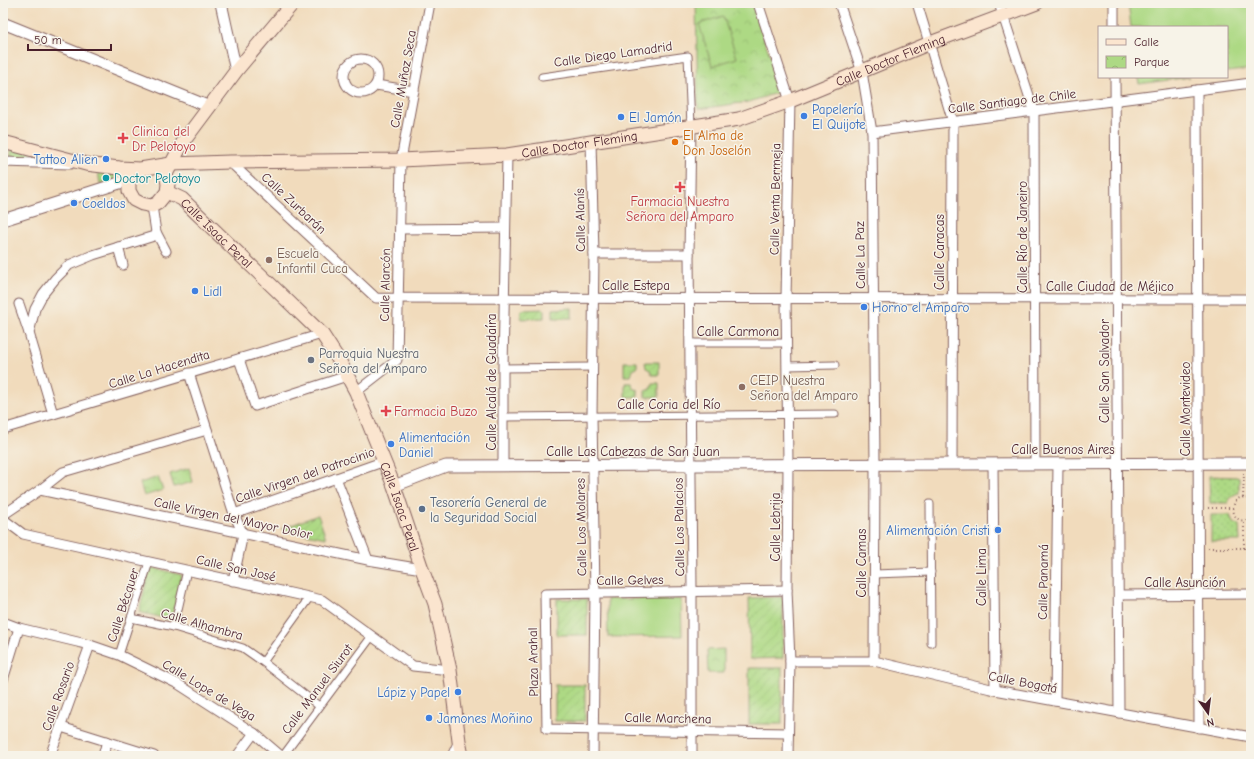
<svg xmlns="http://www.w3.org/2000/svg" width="1254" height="759" font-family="'Comic Neue',sans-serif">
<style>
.grass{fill:url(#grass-dots);stroke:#7c7c58}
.park{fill:url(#park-crowns);stroke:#7c7c58}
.garden{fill:url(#garden-furrows);stroke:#7c7c58}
.pitch{fill:#add984;stroke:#7c7c58}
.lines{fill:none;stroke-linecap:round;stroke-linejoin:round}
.pedestrian-casing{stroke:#84615e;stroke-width:9}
.minor-casing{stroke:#84615e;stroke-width:11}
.tertiary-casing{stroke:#84615e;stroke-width:13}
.secondary-casing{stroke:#84615e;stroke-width:15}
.path{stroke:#84615e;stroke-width:2;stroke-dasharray:1 3;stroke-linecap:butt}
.pedestrian{stroke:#fff;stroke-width:7}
.minor{stroke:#fff;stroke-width:9}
.tertiary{stroke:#fff;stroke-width:11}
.secondary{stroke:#fbe5cf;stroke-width:13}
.shop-dot{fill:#3f7fe0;stroke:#f7f3e8;stroke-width:1.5}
.health-dot{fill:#e0444e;stroke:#f7f3e8;stroke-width:1.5}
.food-dot{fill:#e8710a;stroke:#f7f3e8;stroke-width:1.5}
.culture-dot{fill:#0f9aa8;stroke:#f7f3e8;stroke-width:1.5}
.education-dot{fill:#8d6e63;stroke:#f7f3e8;stroke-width:1.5}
.worship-dot{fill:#6b7280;stroke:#f7f3e8;stroke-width:1.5}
.service-dot{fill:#5c6f8a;stroke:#f7f3e8;stroke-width:1.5}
.labels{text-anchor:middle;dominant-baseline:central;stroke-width:3;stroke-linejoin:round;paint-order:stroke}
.street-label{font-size:13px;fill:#4a1f2b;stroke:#f7f3e8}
.shop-label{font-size:13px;fill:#366cbe;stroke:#f7f3e8;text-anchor:start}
.health-label{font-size:13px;fill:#be3a42;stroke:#f7f3e8;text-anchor:start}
.food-label{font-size:13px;fill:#c56008;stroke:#f7f3e8;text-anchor:start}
.culture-label{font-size:13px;fill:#0d838f;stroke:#f7f3e8;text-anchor:start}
.education-label{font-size:13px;fill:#785e54;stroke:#f7f3e8;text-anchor:start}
.worship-label{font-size:13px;fill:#5b616d;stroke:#f7f3e8;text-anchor:start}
.service-label{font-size:13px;fill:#4e5e75;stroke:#f7f3e8;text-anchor:start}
</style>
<defs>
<pattern id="grass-dots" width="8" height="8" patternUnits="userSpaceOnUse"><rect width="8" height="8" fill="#add984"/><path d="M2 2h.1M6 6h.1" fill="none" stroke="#96ba72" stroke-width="1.8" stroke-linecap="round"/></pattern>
<pattern id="park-crowns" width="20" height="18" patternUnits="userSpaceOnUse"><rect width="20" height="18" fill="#add984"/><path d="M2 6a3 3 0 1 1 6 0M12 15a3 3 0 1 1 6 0" fill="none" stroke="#96ba72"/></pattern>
<pattern id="garden-furrows" width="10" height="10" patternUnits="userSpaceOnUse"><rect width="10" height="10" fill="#add984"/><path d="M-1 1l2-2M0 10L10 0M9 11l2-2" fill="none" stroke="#96ba72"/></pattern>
</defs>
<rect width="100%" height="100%" fill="#f7f3e8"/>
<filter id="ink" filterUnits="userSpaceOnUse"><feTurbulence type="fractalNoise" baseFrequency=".025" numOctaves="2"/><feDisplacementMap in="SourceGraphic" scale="8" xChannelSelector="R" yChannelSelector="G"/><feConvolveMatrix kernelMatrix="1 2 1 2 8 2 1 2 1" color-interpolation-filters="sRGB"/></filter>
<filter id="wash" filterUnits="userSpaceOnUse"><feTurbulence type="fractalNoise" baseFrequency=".012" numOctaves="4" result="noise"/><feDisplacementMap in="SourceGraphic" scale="16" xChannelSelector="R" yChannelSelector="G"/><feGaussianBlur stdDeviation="0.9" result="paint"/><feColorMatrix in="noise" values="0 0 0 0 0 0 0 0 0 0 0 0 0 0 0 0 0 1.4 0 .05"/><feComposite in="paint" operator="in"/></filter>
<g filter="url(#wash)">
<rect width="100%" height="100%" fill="#f1dbbc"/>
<g class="grass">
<path d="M1209,476L1239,477V493C1233,494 1230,498 1228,503H1210Z"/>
<path d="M1211,515H1230L1233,523L1239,525L1240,541H1211Z"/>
</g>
<g class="park">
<path d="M696,3H752L782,91L749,102L698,109Z"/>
<path d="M12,146L47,158L10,160Z"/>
<path d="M98,171L125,176L100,184Z"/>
<path d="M189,468L193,482L174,487L170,474Z"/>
<path d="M158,477L163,490L144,496L140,483Z"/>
<path d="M724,649V673H708L707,650Z"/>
</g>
<g class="garden">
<path d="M572,308V318H553V309Z"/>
<path d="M544,309V318L521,319V310Z"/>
<path d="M624,362H637V368L633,370L631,376H624Z"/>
<path d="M645,362H659V375H652L650,370L646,368Z"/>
<path d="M625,383H631L634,389L638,390V397H625Z"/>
<path d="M652,383H659V397H645V391L650,389Z"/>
<path d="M318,515L326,538L281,529Z"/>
<path d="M150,567L182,575L171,620L139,612Z"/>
<path d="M783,597V658L750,659L749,598Z"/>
<rect x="557" y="599" width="30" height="36"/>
<rect x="749" y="668" width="33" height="56"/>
<rect x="555" y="685" width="30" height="36"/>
</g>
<g class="pitch">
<path d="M1128,3H1251V69L1227,72V27H1131Z"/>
<path d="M723,16L737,58L712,66L699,24Z"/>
<path d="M1138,77H1190L1139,84Z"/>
<path d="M607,599H681L682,636L608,637Z"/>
</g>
</g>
<g filter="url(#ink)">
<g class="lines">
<g class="pedestrian-casing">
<g id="pedestrian">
<path d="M542,77L688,56L691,126"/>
<path d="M690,343H786"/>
<path d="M787,366L835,365"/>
<path d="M503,368L593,367"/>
<path d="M503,417L835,414"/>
<path d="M930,504L931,643"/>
<path d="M874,574L931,572"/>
<path d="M131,618L174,627L243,648L263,662L319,706"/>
<path d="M174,627L187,570"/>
<path d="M119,655L149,562"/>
<path d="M263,662L309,598"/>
<path d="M283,756L372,636"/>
</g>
</g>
<g class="minor-casing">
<g id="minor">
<path d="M758,3L790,101L786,298L788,464L787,590L790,661L788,756"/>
<path d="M839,3L862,72L872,132L875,464L874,661"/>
<path d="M917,3L953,122L952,464"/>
<path d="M999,3L1034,111L1035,464"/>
<path d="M1114,3V27"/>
<circle cx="361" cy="76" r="17"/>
<path d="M1115,77L1119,713"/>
<path d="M376,85L414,91"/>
<path d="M1197,90L1199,728"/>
<path d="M691,126L689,254L692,591V756"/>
<path d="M872,132L1251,83"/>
<path d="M591,142L594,254L592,416L595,593L593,756"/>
<path d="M3,162L70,164"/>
<path d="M230,162L376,298L1251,299"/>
<path d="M400,229L505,228"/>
<path d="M156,232L166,251"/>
<path d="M118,247L123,265"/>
<path d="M594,254H689"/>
<path d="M19,304L29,333"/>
<path d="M239,359L255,406L347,376"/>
<path d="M189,373L234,514L243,534L233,581"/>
<path d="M356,392L397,360L401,160L430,3"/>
<path d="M53,414L29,333L35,309L43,294L55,279L69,265L93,255L154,236L156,232L152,206"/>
<path d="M3,429L322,334"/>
<path d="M993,464L995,690"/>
<path d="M503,465V368L507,155"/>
<path d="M336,478L368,560"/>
<path d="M40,490L368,560L422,569"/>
<path d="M234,514L385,461"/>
<path d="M3,515L40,490L63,472L207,430"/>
<path d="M3,519L23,534L322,600L413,666L450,670"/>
<path d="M787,590L545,594L547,729L788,733"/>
<path d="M1119,595L1251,594"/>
<path d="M3,622L19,628L90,645L119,655L178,684L254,733L281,756"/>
<path d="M790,661H874L995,690L1251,737"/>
<path d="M3,680L19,628"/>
<path d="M1055,701L1058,464"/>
<path d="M61,727L154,756"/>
<path d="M50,756L90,645"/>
<path d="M103,756L107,741"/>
<path d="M237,756L254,733"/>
<path d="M452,756L459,741"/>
</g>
</g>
<g class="tertiary-casing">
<g id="tertiary">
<path d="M221,3L236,71"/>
<path d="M3,23L210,107"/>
<path d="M3,220L129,180"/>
<path d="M394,486L446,466L1251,463"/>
</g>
</g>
<g class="secondary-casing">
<g id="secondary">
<path id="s1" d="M3,142L86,164L119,168L140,169L171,164L230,162L401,160L507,155L739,119L790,101L930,43L1037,3"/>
<path d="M119,168L125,173L129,180V191L134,200L142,204L152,206L158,203L167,192L168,184L166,174L183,142L236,71L293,3"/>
<path id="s2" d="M167,192L182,199L322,334L340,362L356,392L394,486L422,569L435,604L450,670L459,741L462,756"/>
</g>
</g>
<g class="path">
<path d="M1243,498L1244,473"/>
<path d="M1251,500C1227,487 1228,531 1251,518"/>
<path d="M1208,508H1233"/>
<path d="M1208,548H1251"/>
<path d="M1244,548V520"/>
</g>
<use href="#pedestrian" class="pedestrian"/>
<use href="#minor" class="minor"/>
<use href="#tertiary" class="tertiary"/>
<use href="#secondary" class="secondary"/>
</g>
</g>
<g class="shop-dot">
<circle cx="804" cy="116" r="4"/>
<circle cx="621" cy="117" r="4"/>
<circle cx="106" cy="159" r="4"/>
<circle cx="74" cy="203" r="4"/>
<circle cx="195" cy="291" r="4"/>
<circle cx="864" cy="307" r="4"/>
<circle cx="391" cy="444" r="4"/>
<circle cx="998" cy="530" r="4"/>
<circle cx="458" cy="692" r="4"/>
<circle cx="429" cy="718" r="4"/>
</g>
<g class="health-dot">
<path d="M121 132h4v4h4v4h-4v4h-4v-4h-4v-4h4z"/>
<path d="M678 181h4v4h4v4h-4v4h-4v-4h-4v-4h4z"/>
<path d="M384 405h4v4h4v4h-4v4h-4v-4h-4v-4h4z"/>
</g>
<circle class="food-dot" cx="675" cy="142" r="4"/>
<circle class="culture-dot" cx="106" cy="178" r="4"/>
<g class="education-dot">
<circle cx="269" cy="260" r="4"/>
<circle cx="742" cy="387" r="4"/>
</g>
<circle class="worship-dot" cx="311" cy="360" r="4"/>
<circle class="service-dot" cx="422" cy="509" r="4"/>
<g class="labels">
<g class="street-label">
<text transform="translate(613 54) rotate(-8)">Calle Diego Lamadrid</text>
<text stroke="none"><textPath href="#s1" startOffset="905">Calle Doctor Fleming</textPath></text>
<text transform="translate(403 79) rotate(-80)">Calle Muñoz Seca</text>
<text transform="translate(1012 101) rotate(-7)">Calle Santiago de Chile</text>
<text stroke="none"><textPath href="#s1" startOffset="581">Calle Doctor Fleming</textPath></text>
<text transform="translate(775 199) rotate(-89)">Calle Venta Bermeja</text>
<text transform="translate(294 203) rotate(43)">Calle Zurbarán</text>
<text transform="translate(580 220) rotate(-91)">Calle Alanís</text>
<text stroke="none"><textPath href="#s2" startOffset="65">Calle Isaac Peral</textPath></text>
<text transform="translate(1022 237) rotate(-90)">Calle Río de Janeiro</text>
<text transform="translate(939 252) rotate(-90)">Calle Caracas</text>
<text transform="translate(860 255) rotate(-91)">Calle La Paz</text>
<text transform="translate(385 285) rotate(-89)">Calle Alarcón</text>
<text x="636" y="285">Calle Estepa</text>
<text x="1110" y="286">Calle Ciudad de Méjico</text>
<text x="738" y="331">Calle Carmona</text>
<text transform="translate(159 369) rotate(-17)">Calle La Hacendita</text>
<text transform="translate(1104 371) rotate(-90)">Calle San Salvador</text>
<text transform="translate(491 382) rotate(-90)">Calle Alcalá de Guadaíra</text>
<text x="669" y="404">Calle Coria del Río</text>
<text transform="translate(1185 409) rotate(-90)">Calle Montevideo</text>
<text x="1063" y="449">Calle Buenos Aires</text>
<text x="633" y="451">Calle Las Cabezas de San Juan</text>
<text transform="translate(305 475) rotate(-19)">Calle Virgen del Patrocinio</text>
<text stroke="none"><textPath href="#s2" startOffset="401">Calle Isaac Peral</textPath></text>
<text transform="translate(233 518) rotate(12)">Calle Virgen del Mayor Dolor</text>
<text transform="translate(581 527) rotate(-91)">Calle Los Molares</text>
<text transform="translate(679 527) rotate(-91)">Calle Los Palacios</text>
<text transform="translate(775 527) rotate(-90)">Calle Lebrija</text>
<text transform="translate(861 563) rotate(-90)">Calle Camas</text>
<text transform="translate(236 568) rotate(13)">Calle San José</text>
<text transform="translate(981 577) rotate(-90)">Calle Lima</text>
<text transform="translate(630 580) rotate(-1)">Calle Gelves</text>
<text transform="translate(1043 582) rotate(-89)">Calle Panamá</text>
<text x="1185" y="582">Calle Asunción</text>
<text transform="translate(123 605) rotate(-72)">Calle Bécquer</text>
<text transform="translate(202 624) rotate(16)">Calle Alhambra</text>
<text transform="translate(533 662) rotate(-91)">Plaza Arahal</text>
<text transform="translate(1023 682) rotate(11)">Calle Bogotá</text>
<text transform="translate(317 689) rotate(-53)">Calle Manuel Siurot</text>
<text transform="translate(209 690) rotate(31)">Calle Lope de Vega</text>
<text transform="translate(58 696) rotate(-70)">Calle Rosario</text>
<text transform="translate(668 718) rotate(1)">Calle Marchena</text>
</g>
<g class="shop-label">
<text x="812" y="109">Papelería<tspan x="812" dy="15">El Quijote</tspan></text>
<text x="629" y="117">El Jamón</text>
<text x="98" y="159" text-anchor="end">Tattoo Alien</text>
<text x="82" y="203">Coeldos</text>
<text x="203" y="291">Lidl</text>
<text x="872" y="307">Horno el Amparo</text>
<text x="399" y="437">Alimentación<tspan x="399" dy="15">Daniel</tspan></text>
<text x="990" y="530" text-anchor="end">Alimentación Cristi</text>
<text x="450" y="692" text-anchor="end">Lápiz y Papel</text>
<text x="437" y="718">Jamones Moñino</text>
</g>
<g class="health-label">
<text x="132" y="131">Clinica del<tspan x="132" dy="15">Dr. Pelotoyo</tspan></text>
<text x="680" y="201" text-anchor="middle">Farmacia Nuestra<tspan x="680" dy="15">Señora del Amparo</tspan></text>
<text x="394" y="411">Farmacia Buzo</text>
</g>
<g class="food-label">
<text x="683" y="135">El Alma de<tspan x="683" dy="15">Don Joselón</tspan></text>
</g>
<g class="culture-label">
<text x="114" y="178">Doctor Pelotoyo</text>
</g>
<g class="education-label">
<text x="277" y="253">Escuela<tspan x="277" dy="15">Infantil Cuca</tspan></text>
<text x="750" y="380">CEIP Nuestra<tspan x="750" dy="15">Señora del Amparo</tspan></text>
</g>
<g class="worship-label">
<text x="319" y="353">Parroquia Nuestra<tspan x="319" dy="15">Señora del Amparo</tspan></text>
</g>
<g class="service-label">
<text x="430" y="502">Tesorería General de<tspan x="430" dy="15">la Seguridad Social</tspan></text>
</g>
</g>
<rect width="1254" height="759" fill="none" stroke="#f7f3e8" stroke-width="16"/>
<rect x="1098" y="26" width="130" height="52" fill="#f7f3e8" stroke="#b29e9c"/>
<rect x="1106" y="39" width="20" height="6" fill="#fbe5cf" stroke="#b29e9c"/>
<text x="1134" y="46" font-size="12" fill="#4a1f2b">Calle</text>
<rect x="1106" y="56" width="20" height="12" fill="url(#park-crowns)" stroke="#b29e9c"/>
<text x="1134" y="66" font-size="12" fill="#4a1f2b">Parque</text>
<g transform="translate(1208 713) rotate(166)" stroke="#f7f3e8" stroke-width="3" paint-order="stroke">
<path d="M0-3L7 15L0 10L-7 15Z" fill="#4a1f2b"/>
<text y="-6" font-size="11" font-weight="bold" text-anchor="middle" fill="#4a1f2b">N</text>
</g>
<path d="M28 44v6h83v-6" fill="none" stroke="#4a1f2b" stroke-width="2"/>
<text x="34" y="44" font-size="12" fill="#4a1f2b" stroke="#f7f3e8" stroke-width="3" paint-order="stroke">50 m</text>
</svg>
